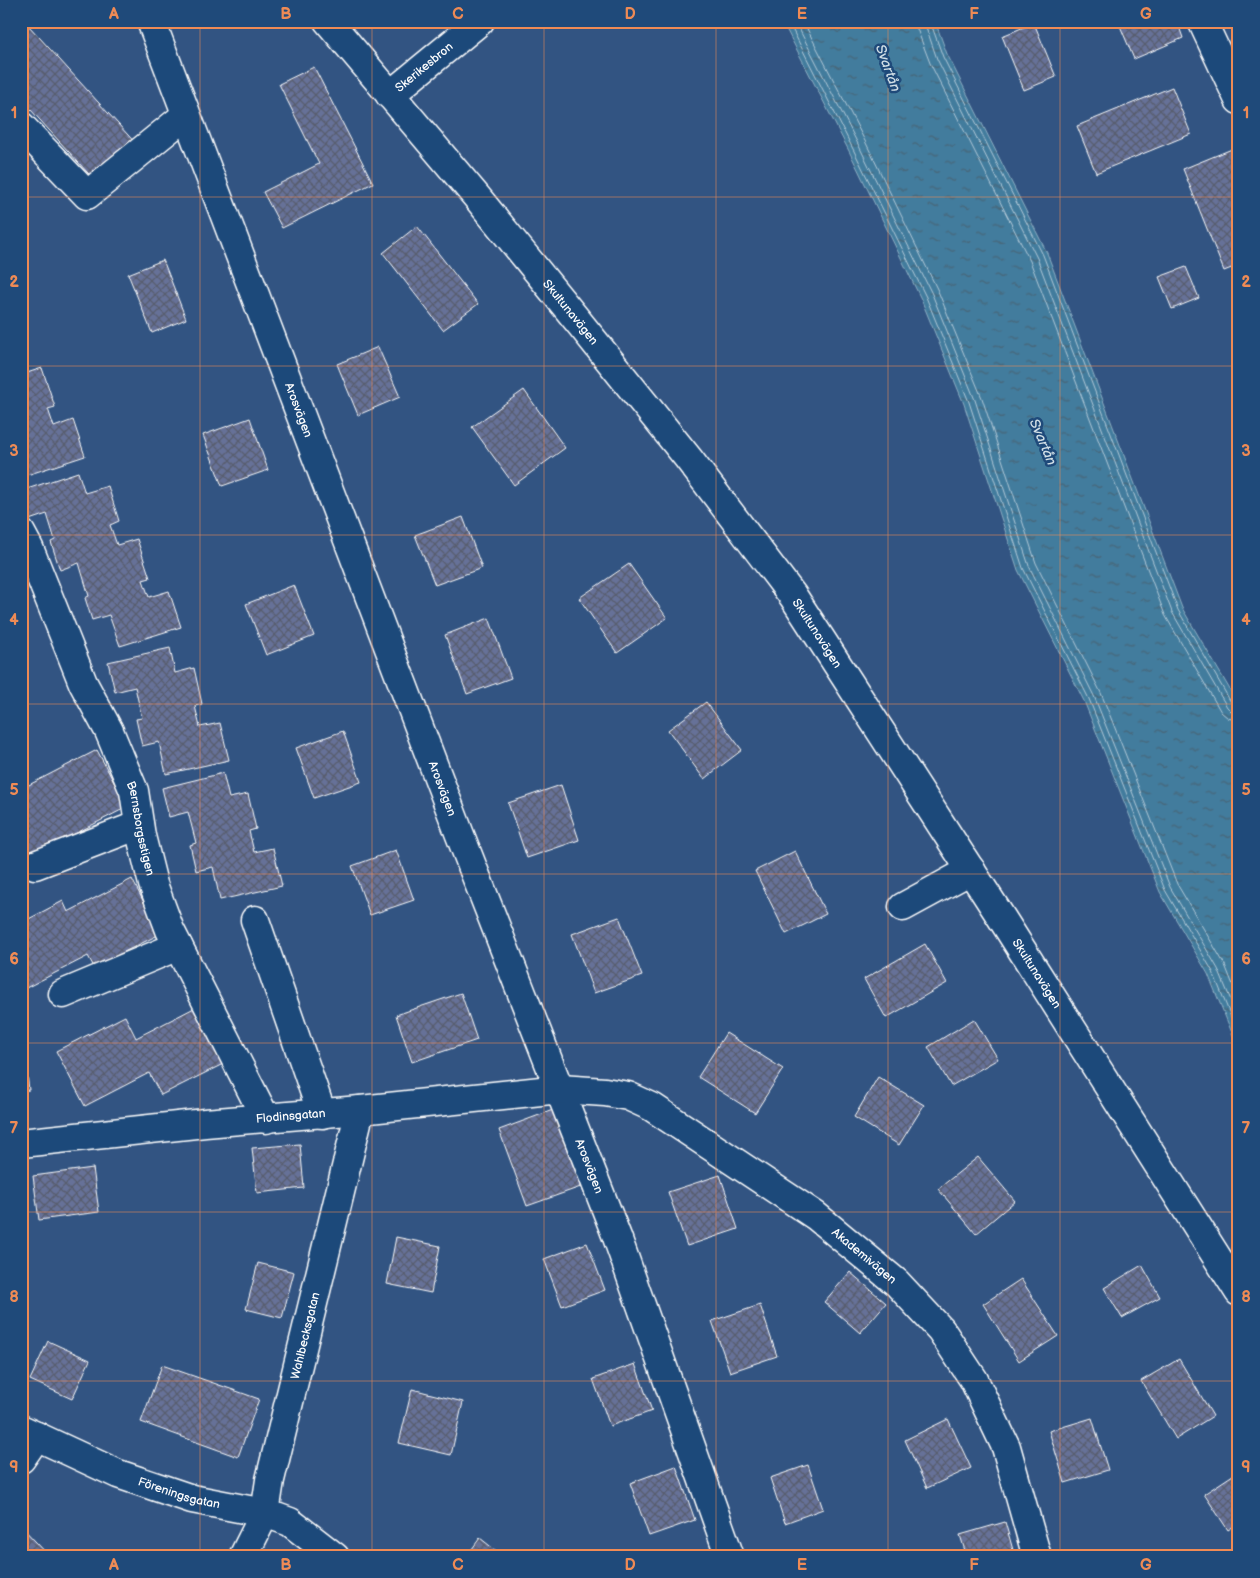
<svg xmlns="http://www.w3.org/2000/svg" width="1260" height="1578" font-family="'Balsamiq Sans',sans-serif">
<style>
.water{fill:url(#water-ripples);stroke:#8eb0c4}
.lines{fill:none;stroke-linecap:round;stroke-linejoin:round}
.shore{stroke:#b3cad8;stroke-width:1}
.building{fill:url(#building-cross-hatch);stroke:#fff}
.minor-casing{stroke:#fff;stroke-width:31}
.minor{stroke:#1f4a7a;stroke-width:28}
.grid{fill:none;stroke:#ef8b55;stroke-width:1;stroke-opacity:0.55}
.labels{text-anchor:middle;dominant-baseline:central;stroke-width:5;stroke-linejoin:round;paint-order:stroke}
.street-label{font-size:12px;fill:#fff;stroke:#1f4a7a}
.water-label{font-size:14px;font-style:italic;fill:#d0dee6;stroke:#1f4a7a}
.neatline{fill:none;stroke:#ef8b55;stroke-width:2}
.grid-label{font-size:16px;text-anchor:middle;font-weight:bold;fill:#ef8b55}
</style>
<defs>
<pattern id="water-ripples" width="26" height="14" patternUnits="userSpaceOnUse" patternTransform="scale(1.25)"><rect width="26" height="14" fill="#427b9d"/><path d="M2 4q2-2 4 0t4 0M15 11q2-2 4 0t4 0" fill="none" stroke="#476474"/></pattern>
<pattern id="building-cross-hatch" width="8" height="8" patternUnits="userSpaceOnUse" patternTransform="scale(1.25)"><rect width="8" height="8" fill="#667198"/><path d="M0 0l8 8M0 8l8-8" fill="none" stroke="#585d6e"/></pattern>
</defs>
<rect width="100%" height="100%" fill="#325482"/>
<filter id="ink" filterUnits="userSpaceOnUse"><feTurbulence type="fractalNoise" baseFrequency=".02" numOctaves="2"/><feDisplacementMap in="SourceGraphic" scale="10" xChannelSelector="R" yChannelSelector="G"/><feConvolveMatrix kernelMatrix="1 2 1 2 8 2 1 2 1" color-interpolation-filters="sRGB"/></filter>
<g filter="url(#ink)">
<path class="water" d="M782,21H935L947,54L1047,253L1182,608L1239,705V1050L1208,974L1160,892L1084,701L1018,570L964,404L921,299L849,151Z"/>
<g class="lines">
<g class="shore">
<path d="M788,21L853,149L926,297L969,402L1023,568L1089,699L1165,890L1213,972L1239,1037"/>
<path d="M795,21L859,146L932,294L975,400L1029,566L1094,696L1170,887L1218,969L1239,1020"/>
<path d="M803,21L866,143L938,291L982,398L1036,563L1101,693L1177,884L1225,965L1239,1000"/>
<path d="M916,21L917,29L930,63L1030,261L1165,615L1221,712L1228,718L1239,721"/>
<path d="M924,21L937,59L1037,258L1172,612L1227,707L1232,712L1239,713"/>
<path d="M930,21L943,57L1043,255L1178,610L1232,704L1239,707"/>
</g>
</g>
<g class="building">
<path d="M1118,21H1177L1183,38L1134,59Z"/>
<path d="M1034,23L1056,77L1024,90L1002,36Z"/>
<path d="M29,26L138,146L97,183L21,99V33Z"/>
<path d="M314,67L373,183L282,228L263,192L319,164L279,84Z"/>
<path d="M1172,87L1191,134L1096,173L1077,126Z"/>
<path d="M1232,149L1239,165V265L1224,271L1183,169Z"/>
<path d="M417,226L478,304L443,330L383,253Z"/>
<path d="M163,260L186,319L152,333L128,274Z"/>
<path d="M1186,267L1199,298L1172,309L1159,277Z"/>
<path d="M1239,292V304L1235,294Z"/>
<path d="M378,347L400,397L358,415L337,364Z"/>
<path d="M42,368L55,407L48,409L54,427L73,420L85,456L24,476L21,467V375Z"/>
<path d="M524,390L565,448L514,485L472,427Z"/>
<path d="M250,418L268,470L222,486L203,435Z"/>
<path d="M78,472L85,493L108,486L119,521L110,525L117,545L137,539L150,578L143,580L149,597L169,591L181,627L120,646L109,615L92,620L85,598L89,596L79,563L60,570L51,542L55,540L47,514L29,520L21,496V491Z"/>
<path d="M463,517L482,568L435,585L415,535Z"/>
<path d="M629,564L667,618L617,653L579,598Z"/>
<path d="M294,585L314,636L266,655L246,604Z"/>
<path d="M489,618L511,678L467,694L445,635Z"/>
<path d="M170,648L175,673L194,668L202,704L195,706L200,727L220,723L229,760L166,774L159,742L142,746L136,719L142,718L135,687L115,692L108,662Z"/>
<path d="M706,702L742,750L704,779L668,730Z"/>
<path d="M343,731L361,782L314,798L296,748Z"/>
<path d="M97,750L127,807L30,857L23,841L21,842V789Z"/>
<path d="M223,773L229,798L248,794L256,829L249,831L254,852L273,848L282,886L220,900L213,867L196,871L190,845L196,843L188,812L169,817L162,788Z"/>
<path d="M561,785L579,840L527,858L508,803Z"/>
<path d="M396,850L414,900L370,915L352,866Z"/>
<path d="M795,851L826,914L786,934L755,871Z"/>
<path d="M132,879L160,934L94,967L88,956L24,989L21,983V923L63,901L68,912Z"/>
<path d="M619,917L642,976L594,993L572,934Z"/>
<path d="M925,944L947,983L886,1018L864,979Z"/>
<path d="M461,993L477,1040L412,1062L396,1015Z"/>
<path d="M198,1006L227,1062L161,1095L149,1073L85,1106L56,1051L125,1016L136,1038Z"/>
<path d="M974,1019L998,1059L951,1086L928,1047Z"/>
<path d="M726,1033L783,1069L755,1113L698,1077Z"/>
<path d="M21,1042H23L29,1090L21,1091Z"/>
<path d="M878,1077L924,1105L899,1145L854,1117Z"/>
<path d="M561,1107L589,1184L527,1206L499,1130Z"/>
<path d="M300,1144L304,1188L257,1193L252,1148Z"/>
<path d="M978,1157L1015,1201L976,1234L938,1189Z"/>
<path d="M93,1168L99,1212L39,1220L33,1176Z"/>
<path d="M720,1175L738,1229L687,1246L668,1192Z"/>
<path d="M396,1237L440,1246L431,1293L387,1284Z"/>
<path d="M587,1243L605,1290L562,1306L544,1259Z"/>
<path d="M258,1263L294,1272L282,1318L246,1309Z"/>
<path d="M1142,1265L1160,1297L1122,1318L1104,1288Z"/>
<path d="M850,1272L886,1303L860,1333L824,1302Z"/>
<path d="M1021,1279L1058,1336L1019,1361L983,1304Z"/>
<path d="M760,1305L777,1356L730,1372L712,1321Z"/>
<path d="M48,1341L90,1360L72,1399L30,1380Z"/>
<path d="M1179,1359L1213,1416L1176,1439L1141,1381Z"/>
<path d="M635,1364L652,1411L610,1426L593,1379Z"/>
<path d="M162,1365L259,1399L238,1457L141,1422Z"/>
<path d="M412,1389L463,1402L451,1455L399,1443Z"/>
<path d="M1092,1418L1108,1470L1065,1483L1049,1431Z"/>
<path d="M948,1419L971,1468L927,1488L905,1440Z"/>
<path d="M808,1465L823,1509L785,1523L770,1478Z"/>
<path d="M676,1466L695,1520L649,1536L630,1483Z"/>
<path d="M1239,1471V1523L1228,1530L1204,1494Z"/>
<path d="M1005,1522L1015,1557H967L960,1535Z"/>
<path d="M21,1526L50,1557H21Z"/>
<path d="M480,1538L504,1557H466Z"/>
</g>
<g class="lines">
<g class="minor-casing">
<g id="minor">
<path id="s1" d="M151,21L460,835L617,1237L730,1557"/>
<path id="s2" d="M328,21L476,196L577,320L688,458L793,596L1001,917L1239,1292"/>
<path d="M1202,21L1239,100"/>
<path id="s3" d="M390,95L480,21"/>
<path d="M21,126L87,195L186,115"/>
<path id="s4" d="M21,533L29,548L83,683L109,731L134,791L141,836L153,884L170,930L266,1119"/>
<path d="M35,865L139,825"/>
<path d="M903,907L971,870"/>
<path d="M255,920L322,1114"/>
<path d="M63,994L178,946"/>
<path id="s5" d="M21,1143L205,1123L360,1110L560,1089L605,1092L628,1096L652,1107L816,1216L897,1283L941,1330L974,1380L1006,1447L1037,1557"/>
<path id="s6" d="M21,1429L118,1474L192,1499L265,1513L290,1522L335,1557"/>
<path d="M21,1459L37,1436"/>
<path id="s7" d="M243,1557L265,1513L270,1480L360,1110"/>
</g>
</g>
<use href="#minor" class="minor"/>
</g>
</g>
<path class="grid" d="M200,21V1557M372,21V1557M544,21V1557M716,21V1557M888,21V1557M1060,21V1557M21,197H1239M21,366H1239M21,535H1239M21,704H1239M21,874H1239M21,1043H1239M21,1212H1239M21,1381H1239"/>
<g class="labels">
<g class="street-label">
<text stroke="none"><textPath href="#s3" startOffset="44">Skerikesbron</textPath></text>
<text stroke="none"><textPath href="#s2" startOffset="379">Skultunavägen</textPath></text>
<text stroke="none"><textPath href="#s1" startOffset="416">Arosvägen</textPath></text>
<text stroke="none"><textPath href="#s2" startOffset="784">Skultunavägen</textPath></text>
<text stroke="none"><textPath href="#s1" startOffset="821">Arosvägen</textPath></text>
<text stroke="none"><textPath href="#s4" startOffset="320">Bernsborgsstigen</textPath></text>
<text stroke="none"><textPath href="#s2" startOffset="1189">Skultunavägen</textPath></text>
<text stroke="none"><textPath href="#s5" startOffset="271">Flodinsgatan</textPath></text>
<text stroke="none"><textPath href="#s1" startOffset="1226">Arosvägen</textPath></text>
<text stroke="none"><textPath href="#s5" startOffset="896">Akademivägen</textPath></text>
<text stroke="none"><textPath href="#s7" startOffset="231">Wahlbecksgatan</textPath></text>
<text stroke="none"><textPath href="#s6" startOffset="171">Föreningsgatan</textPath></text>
</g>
<g class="water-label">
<text transform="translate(888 68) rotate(70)">Svartån</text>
<text transform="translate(1043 442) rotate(67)">Svartån</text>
</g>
</g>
<rect width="1260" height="1578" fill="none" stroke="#1f4a7a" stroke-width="55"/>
<rect x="28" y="28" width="1204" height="1522" class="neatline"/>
<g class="grid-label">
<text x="114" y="19">A</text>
<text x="286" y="19">B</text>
<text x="458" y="19">C</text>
<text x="630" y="19">D</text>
<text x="802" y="19">E</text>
<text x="974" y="19">F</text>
<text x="1146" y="19">G</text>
<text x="14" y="118">1</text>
<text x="1246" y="118">1</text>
<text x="14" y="287">2</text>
<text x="1246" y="287">2</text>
<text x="14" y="456">3</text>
<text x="1246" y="456">3</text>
<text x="14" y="625">4</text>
<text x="1246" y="625">4</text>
<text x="14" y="795">5</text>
<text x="1246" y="795">5</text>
<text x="14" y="964">6</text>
<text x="1246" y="964">6</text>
<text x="14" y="1133">7</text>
<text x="1246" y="1133">7</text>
<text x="14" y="1302">8</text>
<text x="1246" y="1302">8</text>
<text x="14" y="1472">9</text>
<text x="1246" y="1472">9</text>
<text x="114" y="1570">A</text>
<text x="286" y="1570">B</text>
<text x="458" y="1570">C</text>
<text x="630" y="1570">D</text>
<text x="802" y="1570">E</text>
<text x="974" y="1570">F</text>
<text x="1146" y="1570">G</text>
</g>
</svg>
